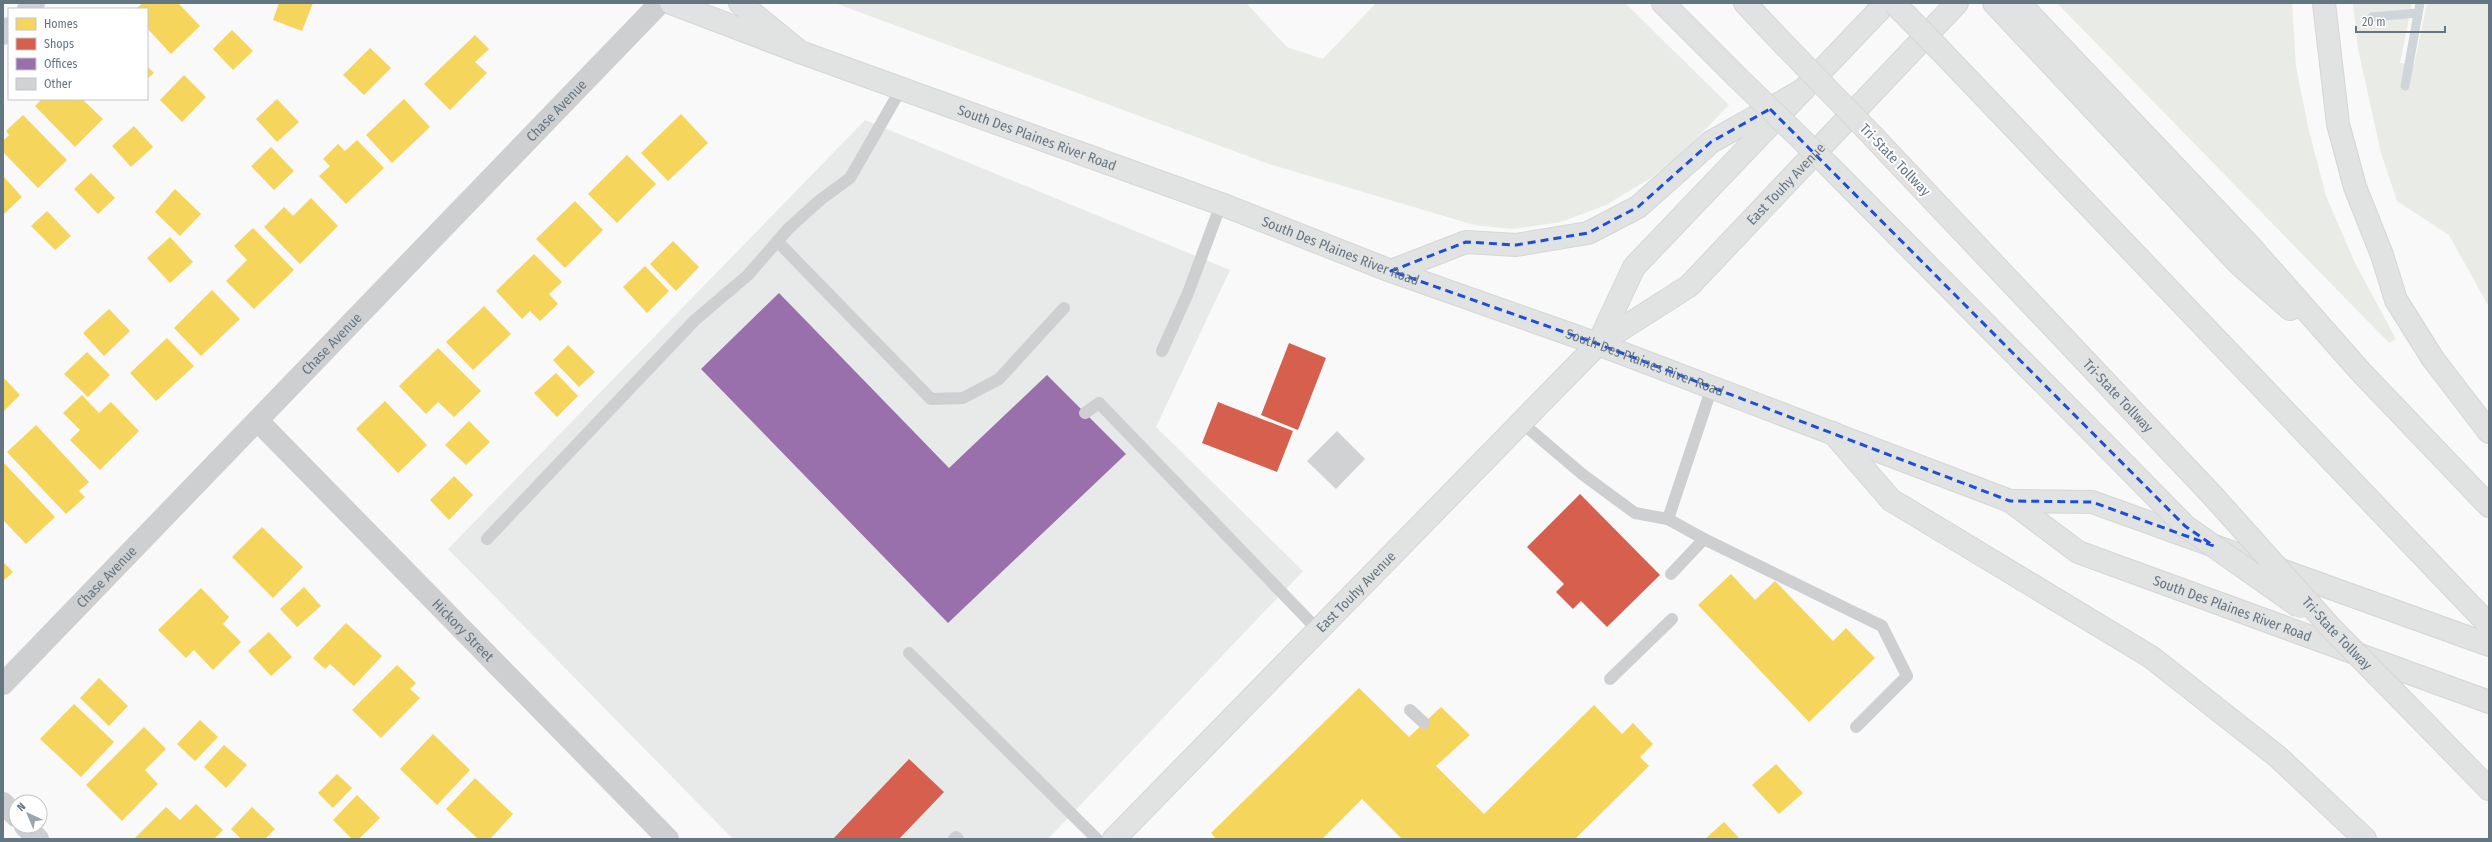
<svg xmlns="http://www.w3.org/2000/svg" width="2492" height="842" font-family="'Fira Sans Condensed',sans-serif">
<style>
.built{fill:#e8e9e9}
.green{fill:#e8ebe6}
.homes{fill:#f6d55c}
.shops{fill:#d6604d}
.offices{fill:#9970ab}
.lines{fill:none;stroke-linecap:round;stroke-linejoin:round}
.stream{stroke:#ced6d9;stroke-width:9}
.building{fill:#d0d2d3}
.secondary-casing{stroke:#d5d6d7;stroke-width:24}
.motorway-casing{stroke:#d5d6d6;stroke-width:24}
.service{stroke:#cecfd0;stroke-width:12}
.minor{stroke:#cecfd0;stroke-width:22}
.secondary{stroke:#e1e2e2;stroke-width:22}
.motorway{stroke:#e1e2e2;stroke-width:22}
.motorway-bridge-casing{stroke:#d5d6d6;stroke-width:24;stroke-linecap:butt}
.motorway-bridge{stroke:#e1e2e2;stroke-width:22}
.marked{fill:none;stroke:#1d4ed8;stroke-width:3;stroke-dasharray:8 5;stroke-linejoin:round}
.labels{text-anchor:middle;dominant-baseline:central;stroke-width:4;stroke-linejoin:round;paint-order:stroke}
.street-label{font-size:14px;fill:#657683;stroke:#fff}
</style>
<rect width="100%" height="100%" fill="#f9f9f9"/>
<path class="built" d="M865,120L1230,270L1156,427L1303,571L1048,839H733L448,549Z"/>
<g class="green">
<path d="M835,3H1246L1287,47L1323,59L1376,3H1625L1729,105L1685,150L1651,178L1606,205L1561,222L1514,229L1474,225L1269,164Z"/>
<path d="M2057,3H2292L2296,67L2309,131L2326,196L2355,263L2396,339L2389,343Z"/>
<path d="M2353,3H2412L2400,63L2414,65L2427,3H2489V307L2449,235L2397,201L2381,153L2358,49Z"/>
</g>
<g class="homes">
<path d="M143,3H178L200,26L171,54L147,28V9H136Z"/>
<path d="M279,3H313L302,31L273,20Z"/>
<path d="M232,30L253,51L233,70L213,49Z"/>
<path d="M475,35L489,49L475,62L487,73L450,110L424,84Z"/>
<path d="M370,48L391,68L364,95L343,75Z"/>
<path d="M147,66L154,73L147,79Z"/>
<path d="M184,75L206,97L182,122L160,100Z"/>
<path d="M42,99H82L103,119L75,147L35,106Z"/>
<path d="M277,99L299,122L277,142L256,119Z"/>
<path d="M404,99L430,127L392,163L366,135Z"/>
<path d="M681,114L708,143L668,181L641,153Z"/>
<path d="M23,115L67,160L38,188L3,152V141L9,135L6,131Z"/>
<path d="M134,126L153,147L131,167L112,146Z"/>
<path d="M357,140L384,168L346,204L319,176L330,166L323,159L338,144L345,151Z"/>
<path d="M271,147L294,171L274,190L251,166Z"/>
<path d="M627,155L656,184L617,223L588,194Z"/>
<path d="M91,173L115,198L98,214L74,189Z"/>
<path d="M3,176L22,197L3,215Z"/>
<path d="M175,189L201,214L180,236L155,212Z"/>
<path d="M311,198L338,226L300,264L264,227L284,207L293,216Z"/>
<path d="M575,201L603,230L565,268L536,239Z"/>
<path d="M47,211L71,236L55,250L31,226Z"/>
<path d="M253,228L294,270L254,309L226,281L247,260L234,246Z"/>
<path d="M170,237L193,262L170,283L147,258Z"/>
<path d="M673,241L699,267L676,291L650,264Z"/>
<path d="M534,254L562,282L549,294L558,304L540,321L530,311L522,319L496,291Z"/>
<path d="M645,266L669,291L647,313L623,287Z"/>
<path d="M212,290L240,319L201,356L174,328Z"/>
<path d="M484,306L511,334L473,370L446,342Z"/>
<path d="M109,309L130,331L104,356L83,333Z"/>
<path d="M167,338L194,366L156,401L130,373Z"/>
<path d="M568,345L595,372L579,387L553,360Z"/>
<path d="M438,348L481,391L454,417L438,402L426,414L399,386Z"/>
<path d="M87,352L110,375L88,397L64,374Z"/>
<path d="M556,373L578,396L557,417L534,393Z"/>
<path d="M3,377L20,395L3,412Z"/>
<path d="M82,395L99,413L111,402L139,431L100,470L70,440L80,430L63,413Z"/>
<path d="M385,401L427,445L398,473L356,429Z"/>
<path d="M469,421L490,442L466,465L445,445Z"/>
<path d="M36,425L89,482L79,491L85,497L66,514L7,452Z"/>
<path d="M3,462L55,517L26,544L3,520Z"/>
<path d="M454,476L473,495L449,520L430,500Z"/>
<path d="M262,527L303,567L273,598L232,557Z"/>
<path d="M3,562L13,572L3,581Z"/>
<path d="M1731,574L1755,600L1775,581L1833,641L1846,628L1875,658L1809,722L1698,605Z"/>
<path d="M304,587L321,606L297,627L280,609Z"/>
<path d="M201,588L229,617L223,624L241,642L213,670L194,650L186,658L158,630Z"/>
<path d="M346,623L382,656L354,686L330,664L325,669L313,658Z"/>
<path d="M269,632L292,657L271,676L248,651Z"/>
<path d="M397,665L416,683L410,689L420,698L381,738L352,710Z"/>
<path d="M99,678L128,706L109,726L80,698Z"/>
<path d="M1359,688L1409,737L1441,707L1470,735L1436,766L1484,814L1594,705L1622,734L1633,723L1653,744L1640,757L1649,766L1575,839H1402L1362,799L1322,839H1216L1211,833Z"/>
<path d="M74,704L114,742L81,777L40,739Z"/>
<path d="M200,720L218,737L195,761L177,744Z"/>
<path d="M144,727L166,749L145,770L158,784L122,821L86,785Z"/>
<path d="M433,734L470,770L437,805L400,769Z"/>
<path d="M224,745L247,765L226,788L204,767Z"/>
<path d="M1776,764L1803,793L1779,814L1752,785Z"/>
<path d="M337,774L352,788L333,808L318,793Z"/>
<path d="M475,778L513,814L490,839H478L446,809Z"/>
<path d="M357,795L380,818L359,839H352L333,820Z"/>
<path d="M196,804L223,830L214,839H134L166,807L180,820Z"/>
<path d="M252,807L275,829L265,839H241L231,829Z"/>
<path d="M1724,822L1740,839H1705Z"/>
</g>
<g class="shops">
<path d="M1289,343L1326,358L1298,430L1261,415Z"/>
<path d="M1218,402L1293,431L1277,472L1202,443Z"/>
<path d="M1580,494L1660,575L1607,627L1581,601L1573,609L1556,592L1564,584L1527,547Z"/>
<path d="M909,759L944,792L899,839H833Z"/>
</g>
<path class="offices" d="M779,293L949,468L1047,375L1126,454L948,623L701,369Z"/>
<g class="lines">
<g class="stream">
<path d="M2372,17L2418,13"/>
<path d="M2405,86L2420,3"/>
</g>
</g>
<path class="building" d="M1337,431L1365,459L1336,489L1307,461Z"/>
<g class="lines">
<g class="secondary-casing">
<g id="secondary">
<path id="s3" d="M671,3L800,52L1221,204L1391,271L1598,344L2010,501L2078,552L2489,702"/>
<path d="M1391,271L1466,242L1516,245L1588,233L1638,207L1711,142L1803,90"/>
<path d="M1598,344L1634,267L1886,3"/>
<path d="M2010,501L2092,502L2489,645"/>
<path id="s4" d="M1114,839L1598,344L1689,286L1957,3"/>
</g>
</g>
<g class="motorway-casing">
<g id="motorway">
<path d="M740,3L800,52"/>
<path d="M1663,3L1737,77"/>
<path d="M1745,3L1776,36"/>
<path d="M1994,3L2239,264L2290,309"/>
<path d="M2019,3L2249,245L2360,371L2489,506"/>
<path d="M2324,3L2338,124L2355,187L2382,255L2396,300L2433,359L2489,432"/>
<path d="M1941,51L2489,625"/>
<path id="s5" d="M1866,129L2213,496"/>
<path d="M1829,166L2125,465"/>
<path d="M1833,433L1891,500L2151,657L2278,757L2365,839"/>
<path d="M2402,700L2489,789"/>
</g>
</g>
<g class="service">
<path d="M777,241L931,399L963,398L999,379L1064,308"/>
<path d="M1162,351L1188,293L1221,204"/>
<path d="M1712,387L1668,519L1704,539L1882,626L1907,676L1856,727"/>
<path d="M1085,413L1099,403L1317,629"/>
<path d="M1521,422L1582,474L1635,513L1668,519"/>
<path d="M487,539L695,320L748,275L788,229L820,200L850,178L901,89"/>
<path d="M1671,574L1704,539"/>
<path d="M909,653L1097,839"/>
<path d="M1610,679L1672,619"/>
<path d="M1410,710L1424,723"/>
<path d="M954,839L956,837L958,839"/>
</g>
<g class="minor">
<path d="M28,9L34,3"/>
<path d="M3,34L9,28"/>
<path id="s1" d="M258,421L668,839"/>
<path id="s2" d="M3,684L660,3"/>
<path d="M3,803L16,816"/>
<path d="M25,826L38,839"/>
</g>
<use href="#secondary" class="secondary"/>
<use href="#motorway" class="motorway"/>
<g class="motorway-bridge-casing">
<g id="motorway-bridge">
<path d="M1894,3L1941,51"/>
<path d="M1776,36L1866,129"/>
<path d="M1737,77L1829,166"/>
<path d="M2125,465L2185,526L2300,607"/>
<path id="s6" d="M2213,496L2332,629L2402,700"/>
</g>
</g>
<use href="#motorway-bridge" class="motorway-bridge"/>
</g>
<path class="marked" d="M1770,109L2185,526L2214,546L2092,502L2010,501L1598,344L1391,271L1466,242L1516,245L1588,233L1638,207L1711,142Z"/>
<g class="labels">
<g class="street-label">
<text stroke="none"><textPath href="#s2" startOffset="797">Chase Avenue</textPath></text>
<text stroke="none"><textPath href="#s3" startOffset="390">South Des Plaines River Road</textPath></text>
<text transform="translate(1895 160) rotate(46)">Tri-State Tollway</text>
<text stroke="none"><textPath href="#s4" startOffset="941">East Touhy Avenue</textPath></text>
<text stroke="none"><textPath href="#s3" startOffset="714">South Des Plaines River Road</textPath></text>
<text stroke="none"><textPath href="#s2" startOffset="473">Chase Avenue</textPath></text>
<text stroke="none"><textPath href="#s3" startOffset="1038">South Des Plaines River Road</textPath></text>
<text stroke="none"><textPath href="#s5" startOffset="367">Tri-State Tollway</textPath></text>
<text stroke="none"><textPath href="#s2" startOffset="149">Chase Avenue</textPath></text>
<text stroke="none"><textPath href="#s4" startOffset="346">East Touhy Avenue</textPath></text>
<text stroke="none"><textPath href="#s3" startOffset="1678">South Des Plaines River Road</textPath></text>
<text stroke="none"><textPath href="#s1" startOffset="293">Hickory Street</textPath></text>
<text stroke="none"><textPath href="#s6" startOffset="185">Tri-State Tollway</textPath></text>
</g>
</g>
<rect width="2492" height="842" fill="none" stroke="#657683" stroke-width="8"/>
<rect x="8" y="8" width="140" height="92" fill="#ffffff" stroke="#c1c8cd"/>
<rect x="16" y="18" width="20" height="12" fill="#f6d55c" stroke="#c1c8cd"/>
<text x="44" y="28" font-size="12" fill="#657683">Homes</text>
<rect x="16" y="38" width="20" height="12" fill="#d6604d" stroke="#c1c8cd"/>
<text x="44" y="48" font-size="12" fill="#657683">Shops</text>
<rect x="16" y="58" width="20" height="12" fill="#9970ab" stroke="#c1c8cd"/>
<text x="44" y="68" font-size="12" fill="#657683">Offices</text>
<rect x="16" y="78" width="20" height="12" fill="#d0d2d3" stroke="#c1c8cd"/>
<text x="44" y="88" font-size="12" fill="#657683">Other</text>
<g transform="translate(28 814) rotate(316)"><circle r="19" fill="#ffffff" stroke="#c1c8cd"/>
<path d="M0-3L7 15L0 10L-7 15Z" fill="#99a4ac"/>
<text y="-6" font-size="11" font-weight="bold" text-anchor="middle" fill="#657683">N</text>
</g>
<path d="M2356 26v6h89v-6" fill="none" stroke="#657683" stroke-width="2"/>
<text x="2362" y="26" font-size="12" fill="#657683" stroke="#ffffff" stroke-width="3" paint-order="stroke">20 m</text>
</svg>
